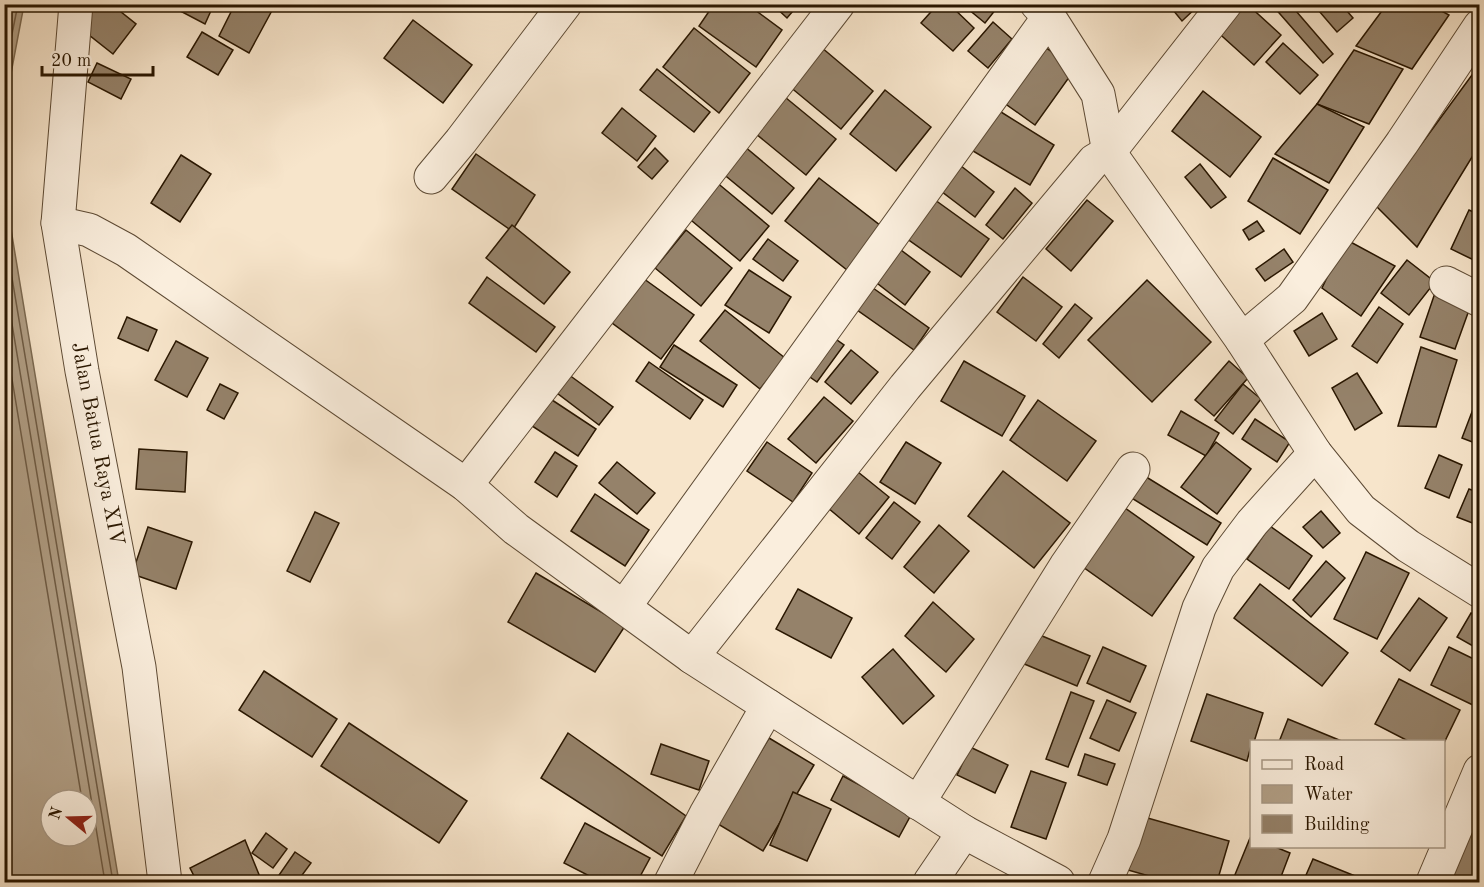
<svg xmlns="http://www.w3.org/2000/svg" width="1484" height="887" font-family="'Old Standard TT',serif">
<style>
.water{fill:#b19f86;stroke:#7b6951;stroke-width:1.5;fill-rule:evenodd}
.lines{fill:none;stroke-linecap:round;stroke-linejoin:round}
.shore{stroke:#6e5b44;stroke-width:1.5}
.building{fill:#95826a;stroke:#2a1701;stroke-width:1.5}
.minor-casing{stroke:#5d4a34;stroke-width:35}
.minor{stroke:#faeedd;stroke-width:33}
.labels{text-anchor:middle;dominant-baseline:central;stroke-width:5;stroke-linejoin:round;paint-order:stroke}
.street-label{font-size:21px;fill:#2a1701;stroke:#faeedd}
</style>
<rect width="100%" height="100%" fill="#f7e5cb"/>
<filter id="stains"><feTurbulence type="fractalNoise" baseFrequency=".00333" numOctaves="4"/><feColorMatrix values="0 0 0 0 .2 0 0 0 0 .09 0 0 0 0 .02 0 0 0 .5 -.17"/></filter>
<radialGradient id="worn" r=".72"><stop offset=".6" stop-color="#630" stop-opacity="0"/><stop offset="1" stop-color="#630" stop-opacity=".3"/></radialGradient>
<g class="water">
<path d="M5,4L24,5L5,105L4,5Z"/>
<path d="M5,193L119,882H5ZM51,800H87V836H51Z"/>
</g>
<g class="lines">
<g class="shore">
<path d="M4,74L18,4"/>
<path d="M4,230L113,882"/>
<path d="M4,276L105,882"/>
<path d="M4,331L82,800"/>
</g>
</g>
<g class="building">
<path d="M96,4H111L136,24L113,54L79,27Z"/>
<path d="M167,4H214L205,24Z"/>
<path d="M235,4L275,5L249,53L219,36Z"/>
<path d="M714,4H747L782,30L756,67L699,26Z"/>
<path d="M772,4H799L787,18Z"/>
<path d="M938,4H949L974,28L953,51L921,23Z"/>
<path d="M962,4H1000L985,23Z"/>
<path d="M1168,4H1200L1182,21Z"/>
<path d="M1235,4H1247L1281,35L1254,65L1213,28Z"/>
<path d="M1275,4H1290L1333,54L1323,63L1273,6Z"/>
<path d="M1313,4H1341L1353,18L1337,32Z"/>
<path d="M1387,4H1429L1449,15L1412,69L1356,46Z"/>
<path d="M413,20L472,65L443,103L384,58Z"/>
<path d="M993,22L1012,39L988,68L968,51Z"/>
<path d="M694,28L750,73L719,113L663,67Z"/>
<path d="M202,32L233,50L218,75L187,57Z"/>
<path d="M1034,39L1075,69L1035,125L993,95Z"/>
<path d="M1283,43L1318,75L1300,94L1266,62Z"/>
<path d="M821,47L873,91L841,129L789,86Z"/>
<path d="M1354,50L1403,69L1369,124L1317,104Z"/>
<path d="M97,63L131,79L121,99L88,82Z"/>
<path d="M1480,64V144L1417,247L1376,206Z"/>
<path d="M657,69L710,112L694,132L640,90Z"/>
<path d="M885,90L931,127L896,171L850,134Z"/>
<path d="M1203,91L1261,137L1230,177L1172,131Z"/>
<path d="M780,93L836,139L806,175L750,129Z"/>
<path d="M1317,104L1364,127L1329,183L1275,154Z"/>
<path d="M993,107L1054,145L1030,185L968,148Z"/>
<path d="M622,108L656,136L637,161L602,133Z"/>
<path d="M738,141L794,188L772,214L716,168Z"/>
<path d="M655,148L668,161L652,179L638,167Z"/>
<path d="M476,154L535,195L512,231L452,189Z"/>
<path d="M181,155L211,174L180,222L151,203Z"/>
<path d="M1273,158L1328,190L1300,234L1248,201Z"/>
<path d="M956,162L994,192L975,217L937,188Z"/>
<path d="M1200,164L1226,197L1211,208L1185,177Z"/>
<path d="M819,178L881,226L847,270L785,221Z"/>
<path d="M715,181L769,226L740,261L686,216Z"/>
<path d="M1015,188L1032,203L1003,239L986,225Z"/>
<path d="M924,192L989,239L961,277L896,231Z"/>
<path d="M1087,200L1113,221L1071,271L1046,249Z"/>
<path d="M1469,210L1480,215V263L1451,249Z"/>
<path d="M1257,221L1264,231L1249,240L1243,230Z"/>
<path d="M512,225L570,272L544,304L486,258Z"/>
<path d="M686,230L732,268L701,306L655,268Z"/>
<path d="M768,239L798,261L783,281L753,259Z"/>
<path d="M1345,239L1395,266L1361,316L1322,288Z"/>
<path d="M893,244L930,272L905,305L868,276Z"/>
<path d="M1284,249L1293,262L1265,281L1256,269Z"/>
<path d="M1407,260L1435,282L1409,315L1381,293Z"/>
<path d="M749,270L791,297L769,333L725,305Z"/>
<path d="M640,276L694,315L661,359L608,320Z"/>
<path d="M487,277L555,327L536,352L469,303Z"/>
<path d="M1023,277L1062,307L1036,341L997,312Z"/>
<path d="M1147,280L1211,342L1152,402L1088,340Z"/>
<path d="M866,283L929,328L914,350L850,305Z"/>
<path d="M1437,287L1473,299L1455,349L1420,337Z"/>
<path d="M1075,304L1092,318L1059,358L1043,344Z"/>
<path d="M1379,307L1403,324L1377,363L1352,346Z"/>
<path d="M725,310L785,358L760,389L700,341Z"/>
<path d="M1322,313L1337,339L1309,356L1294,331Z"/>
<path d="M127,317L157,330L148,351L118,338Z"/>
<path d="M827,333L844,345L817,382L800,370Z"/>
<path d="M176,341L208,358L187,397L155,380Z"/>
<path d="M674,345L737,385L723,407L660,367Z"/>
<path d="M1421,347L1457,360L1436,427L1398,426Z"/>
<path d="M851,350L878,372L851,404L825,382Z"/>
<path d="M964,361L1025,396L1002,436L941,401Z"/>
<path d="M1229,361L1248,378L1214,416L1195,400Z"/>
<path d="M649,362L703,400L690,419L636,381Z"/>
<path d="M565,372L613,407L599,425L553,390Z"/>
<path d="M1357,373L1382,413L1355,430L1332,388Z"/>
<path d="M220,384L238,393L224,419L207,410Z"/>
<path d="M1243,384L1261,399L1233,434L1215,420Z"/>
<path d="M543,394L596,429L578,456L526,422Z"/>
<path d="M824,397L853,421L816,463L788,439Z"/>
<path d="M1038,400L1096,441L1067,481L1010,440Z"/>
<path d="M1475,404L1480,406V445L1462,438Z"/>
<path d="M1181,411L1219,433L1206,456L1168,435Z"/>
<path d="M1255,419L1290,442L1277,462L1242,439Z"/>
<path d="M767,442L812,473L793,502L747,471Z"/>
<path d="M906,442L941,463L915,504L880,482Z"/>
<path d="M1216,442L1251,469L1217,514L1181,487Z"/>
<path d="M139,449L187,452L185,492L136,489Z"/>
<path d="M555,452L577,466L557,497L535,482Z"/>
<path d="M1439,455L1462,465L1449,498L1425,488Z"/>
<path d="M617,462L655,493L637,514L599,483Z"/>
<path d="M1003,471L1070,523L1034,568L968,516Z"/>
<path d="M858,472L889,497L859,534L828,508Z"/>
<path d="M1143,475L1221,523L1207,545L1130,497Z"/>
<path d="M1469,489L1480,493V526L1457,517Z"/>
<path d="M595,494L649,530L625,566L571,531Z"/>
<path d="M894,502L920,522L892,559L866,538Z"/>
<path d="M1118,503L1194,557L1152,616L1076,562Z"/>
<path d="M1321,511L1340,533L1323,548L1303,527Z"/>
<path d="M315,512L339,523L310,582L287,571Z"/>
<path d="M939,525L969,551L934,593L904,567Z"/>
<path d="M1270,526L1312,556L1289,589L1247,559Z"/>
<path d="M148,527L192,542L176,589L132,574Z"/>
<path d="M1366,552L1409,573L1377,639L1334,619Z"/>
<path d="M1326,561L1345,578L1311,617L1293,600Z"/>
<path d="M536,573L625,626L595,672L508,622Z"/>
<path d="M1260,584L1348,653L1322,686L1234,618Z"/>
<path d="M798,589L852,618L831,658L776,629Z"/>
<path d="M1419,598L1447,618L1410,671L1381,651Z"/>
<path d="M933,602L974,639L946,672L905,636Z"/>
<path d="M1471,613L1480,618V650L1457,637Z"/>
<path d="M1035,633L1090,656L1077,686L1022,663Z"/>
<path d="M1103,647L1146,666L1130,702L1087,683Z"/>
<path d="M1449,647L1480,662V703L1477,707L1431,685Z"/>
<path d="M893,649L934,696L903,724L862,677Z"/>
<path d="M264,671L337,719L312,757L239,710Z"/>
<path d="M1399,679L1460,710L1444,743L1410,742L1375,724Z"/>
<path d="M1071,692L1094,701L1068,767L1046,759Z"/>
<path d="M1207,694L1263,713L1254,742H1252L1247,761L1191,741Z"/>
<path d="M1107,700L1136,713L1119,751L1090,738Z"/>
<path d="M1288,719L1344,742H1279Z"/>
<path d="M349,723L467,801L439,843L321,766Z"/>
<path d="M568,733L686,816L662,856L541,778Z"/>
<path d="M769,738L814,765L763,851L718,824Z"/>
<path d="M661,744L709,761L699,790L651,774Z"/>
<path d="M970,747L1008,765L995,793L957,775Z"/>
<path d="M1085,754L1115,764L1107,785L1078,775Z"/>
<path d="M1031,771L1066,783L1046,839L1011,827Z"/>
<path d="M843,776L912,813L899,837L831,800Z"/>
<path d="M793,792L831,809L807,861L770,845Z"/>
<path d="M1144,817L1229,841L1217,882H1170L1128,870Z"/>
<path d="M585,823L650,858L637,882H601L564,863Z"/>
<path d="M1470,829L1480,835V866L1469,882H1461L1444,872Z"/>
<path d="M266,833L287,849L273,868L252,853Z"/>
<path d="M1250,838H1252V846H1273L1290,853L1279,882H1232Z"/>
<path d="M245,840L262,882H197L190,868Z"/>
<path d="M295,852L311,863L297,882H283L277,878Z"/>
<path d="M1313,859L1370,882H1303Z"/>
</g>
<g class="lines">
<g class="minor-casing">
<g id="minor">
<path d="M76,4L58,223L82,371L139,667L165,882"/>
<path d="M1037,4L1049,17L1098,94L1109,152L1242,340L1315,453L1361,510L1408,546L1480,591"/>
<path d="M431,177L461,141L565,4"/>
<path d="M58,223L89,230L126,250L466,485L516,529L692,657L964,832L1058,882"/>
<path d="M1446,283L1480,300"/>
<path d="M1242,340L1292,298L1402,143L1480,26"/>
<path d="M466,485L838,4"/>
<path d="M624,607L1049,17"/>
<path d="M692,657L905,387L1094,161L1109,152L1225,4"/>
<path d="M918,803L1066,566L1133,469"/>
<path d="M671,882L706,814L768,706"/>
<path d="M930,882L964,832"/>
<path d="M1105,882L1124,839L1199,608L1218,568L1252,523L1315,453"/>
<path d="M1433,882L1480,771"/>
</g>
</g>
<use href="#minor" class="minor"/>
</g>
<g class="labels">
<g class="street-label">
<text transform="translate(97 444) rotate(79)">Jalan Batua Raya XIV</text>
</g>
</g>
<rect width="1484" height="887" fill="none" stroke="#f7e5cb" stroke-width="24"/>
<rect x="6" y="6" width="1472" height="875" fill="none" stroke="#2a1701" stroke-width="3"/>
<rect x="12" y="12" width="1460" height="863" fill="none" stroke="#2a1701" stroke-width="1.5"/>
<rect x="1250" y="740" width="195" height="108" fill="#faeedd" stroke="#a79885" stroke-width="1.5"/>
<rect x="1262" y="760" width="30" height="9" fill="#faeedd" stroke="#a79885" stroke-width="1.5"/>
<text x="1304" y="770" font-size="18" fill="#2a1701">Road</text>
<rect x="1262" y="785" width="30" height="18" fill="#b19f86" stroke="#a79885" stroke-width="1.5"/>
<text x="1304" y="800" font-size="18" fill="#2a1701">Water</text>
<rect x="1262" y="815" width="30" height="18" fill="#95826a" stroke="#a79885" stroke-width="1.5"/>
<text x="1304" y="830" font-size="18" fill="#2a1701">Building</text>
<g transform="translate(69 818) rotate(289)"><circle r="28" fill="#faeedd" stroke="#a79885" stroke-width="1.5"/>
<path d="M0-4.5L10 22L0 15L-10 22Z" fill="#8f2418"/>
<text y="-9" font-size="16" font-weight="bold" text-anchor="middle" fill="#2a1701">N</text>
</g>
<path d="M42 66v9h111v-9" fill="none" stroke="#2a1701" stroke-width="3"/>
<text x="51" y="66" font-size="18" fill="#2a1701" stroke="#faeedd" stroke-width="4.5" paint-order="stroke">20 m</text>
<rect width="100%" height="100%" filter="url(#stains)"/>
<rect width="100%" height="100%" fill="url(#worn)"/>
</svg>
